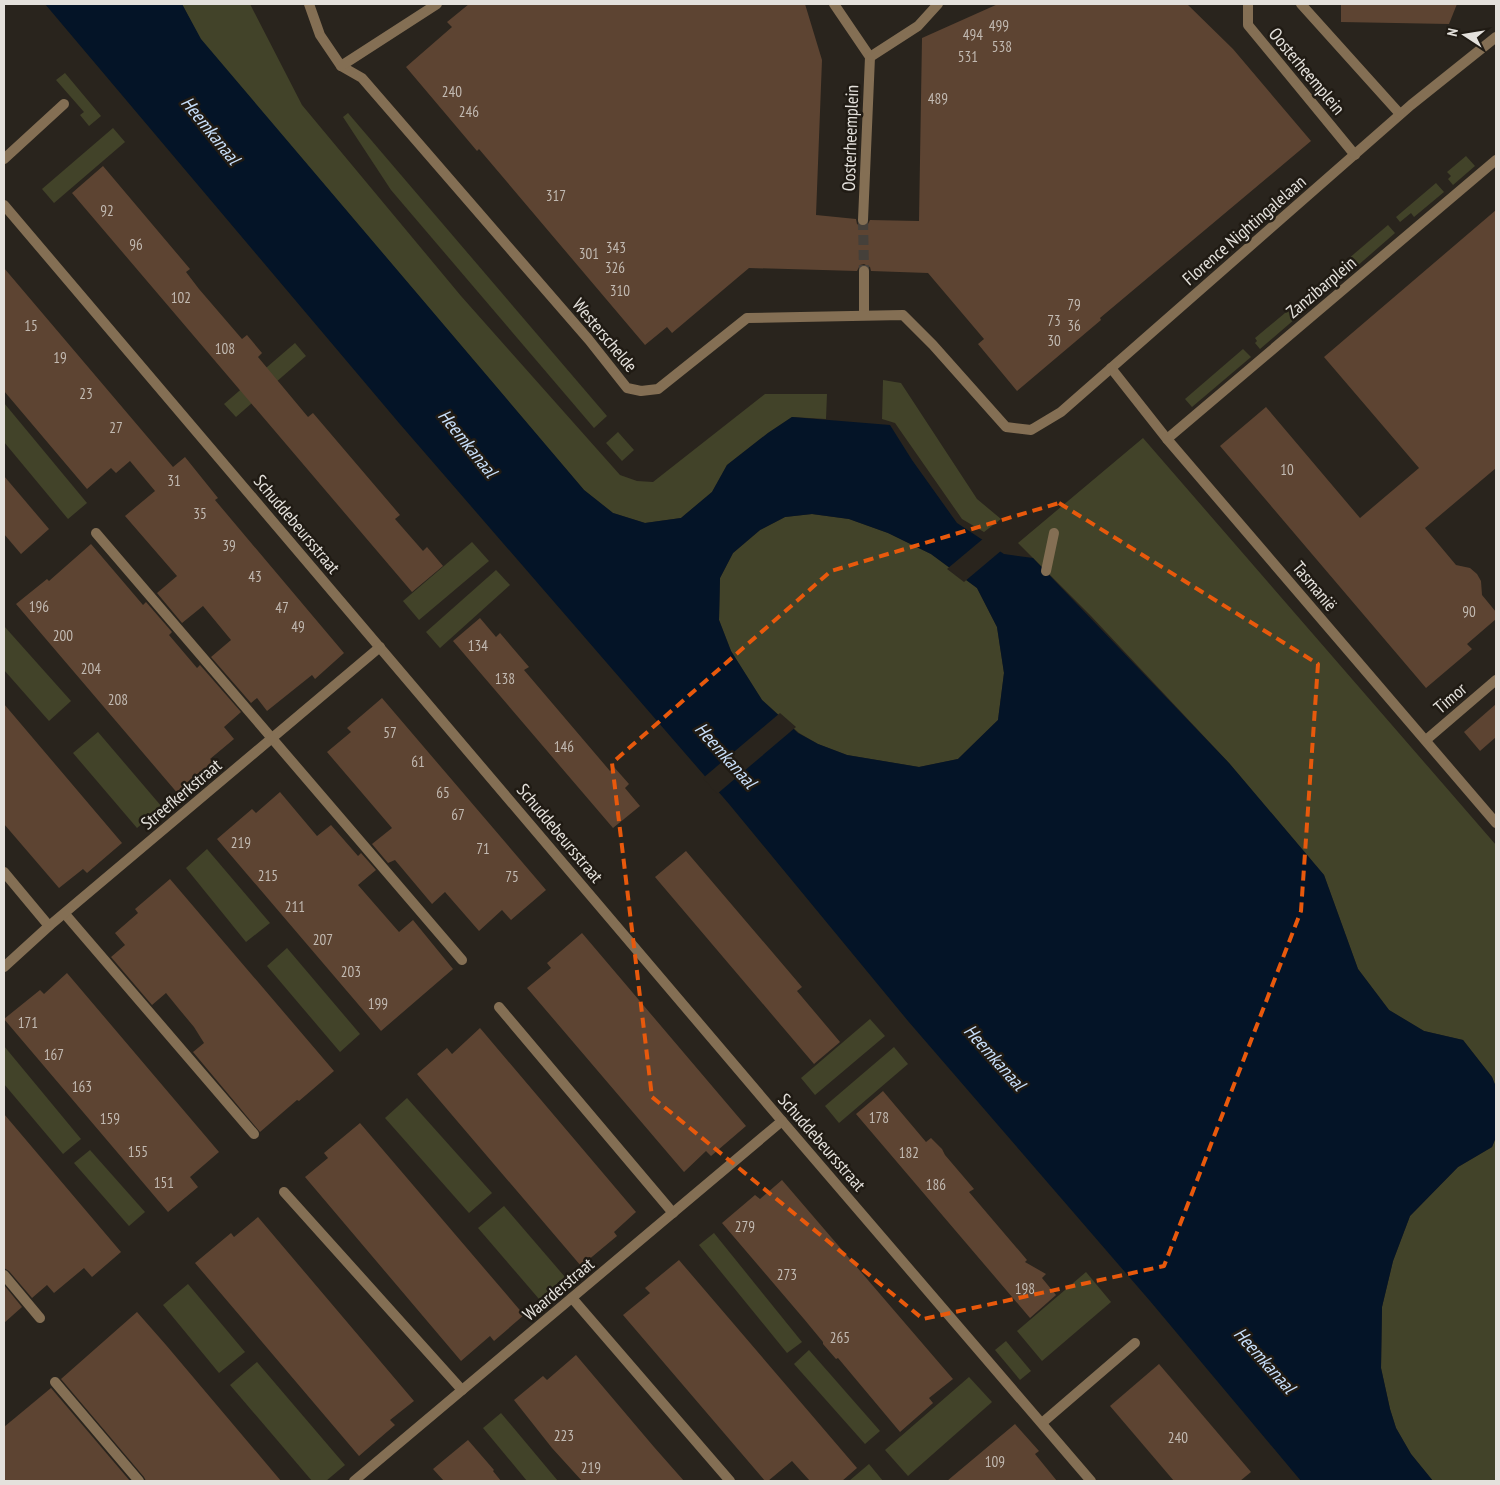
<svg xmlns="http://www.w3.org/2000/svg" width="1500" height="1485" font-family="'PT Sans Narrow',sans-serif">
<style>
.green{fill:#424329}
.water{fill:#041427;fill-rule:evenodd}
.pier{fill:#29241d}
.building{fill:#5d4432}
.lines{fill:none;stroke-linecap:round;stroke-linejoin:round}
.pedestrian-tunnel{stroke:#45403a;stroke-width:10;stroke-dasharray:10 5;stroke-linecap:butt}
.service{stroke:#846f54;stroke-width:10}
.pedestrian{stroke:#846f54;stroke-width:10}
.minor{stroke:#846f54;stroke-width:10}
.marked{fill:none;stroke:#e8590c;stroke-width:4;stroke-dasharray:10 6;stroke-linejoin:round}
.labels{text-anchor:middle;dominant-baseline:central;stroke-width:5;stroke-linejoin:round;paint-order:stroke}
.number-label{font-size:15px;fill:#c2bab2}
.street-label{font-size:18px;fill:#e4e1dc;stroke:#201b14}
.water-label{font-size:19px;font-style:italic;fill:#c8dffa;stroke:#201b14}
</style>
<rect width="100%" height="100%" fill="#29241d"/>
<g class="green">
<path d="M182,4H250L302,105L461,296L620,475L637,481L653,482L765,394H827L826,419L792,417L768,433L727,465L712,492L681,518L645,523L613,513L584,490L200,39Z"/>
<path d="M65,73L101,116L89,126L80,115L84,112L56,80Z"/>
<path d="M348,113L607,416L594,428L391,190L343,117Z"/>
<path d="M113,128L125,142L54,203L42,189Z"/>
<path d="M1466,156L1475,166L1453,185L1448,179L1451,176L1447,172Z"/>
<path d="M1436,183L1444,192L1414,217L1411,213L1400,222L1396,217Z"/>
<path d="M1388,225L1395,233L1348,274L1341,265Z"/>
<path d="M1333,273L1339,281L1260,349L1255,343L1257,341L1255,338Z"/>
<path d="M295,343L306,356L236,417L224,404Z"/>
<path d="M1243,349L1251,357L1192,407L1185,399Z"/>
<path d="M883,380L901,383L977,499L1001,519L984,532L962,519L895,423L882,419Z"/>
<path d="M4,403L87,503L68,519L4,442Z"/>
<path d="M618,432L634,450L622,461L606,443Z"/>
<path d="M1143,438L1496,845V1087L1492,1077L1463,1040L1424,1031L1389,1010L1358,969L1324,875L1229,763L1090,615L1018,543Z"/>
<path d="M812,514L849,519L888,533L931,554L977,588L997,627L1004,673L998,720L958,759L919,767L847,755L818,744L799,733L762,700L731,651L719,620L720,578L733,553L760,530L785,517Z"/>
<path d="M472,542L489,561L419,620L403,601Z"/>
<path d="M496,570L510,585L440,648L426,632Z"/>
<path d="M4,626L71,701L49,721L4,670Z"/>
<path d="M98,732L162,807L137,828L73,753Z"/>
<path d="M207,849L270,923L246,942L186,868Z"/>
<path d="M287,948L360,1034L340,1052L267,966Z"/>
<path d="M870,1019L885,1036L815,1095L801,1078Z"/>
<path d="M4,1046L81,1139L63,1154L4,1084Z"/>
<path d="M894,1047L908,1064L839,1123L825,1106Z"/>
<path d="M407,1098L492,1193L469,1213L385,1118Z"/>
<path d="M1496,1137V1481H1433L1411,1454L1396,1428L1390,1409L1381,1368L1382,1307L1393,1261L1410,1216L1458,1167L1492,1147Z"/>
<path d="M90,1150L145,1212L129,1226L74,1163Z"/>
<path d="M504,1206L565,1277L539,1299L478,1228Z"/>
<path d="M714,1233L802,1342L787,1353L699,1245Z"/>
<path d="M1086,1272L1111,1302L1042,1361L1017,1331Z"/>
<path d="M188,1284L245,1352L219,1373L163,1305Z"/>
<path d="M1006,1341L1031,1371L1020,1380L995,1350Z"/>
<path d="M809,1350L880,1431L865,1444L794,1364Z"/>
<path d="M257,1362L345,1465L326,1481H312L230,1385Z"/>
<path d="M969,1377L992,1402L908,1476L885,1450Z"/>
<path d="M501,1413L558,1481H527L483,1428Z"/>
<path d="M869,1464L883,1481H849Z"/>
</g>
<path class="water" d="M45,4H182L201,39L584,490L613,513L645,523L681,518L712,492L727,465L768,433L792,417L890,425L912,460L957,523L1004,554L1033,558L1229,763L1324,875L1358,969L1389,1010L1424,1031L1463,1040L1492,1077L1496,1087V1137L1492,1147L1458,1167L1410,1216L1393,1261L1382,1307L1381,1368L1390,1409L1396,1428L1411,1454L1433,1481H1301L1150,1301L908,1021L729,804L399,423ZM812,514L849,519L888,533L931,554L977,588L997,627L1004,673L998,720L958,759L919,767L847,755L818,744L798,733L762,700L731,651L719,620L720,578L733,553L760,530L785,517Z"/>
<g class="pier">
<path d="M984,538L1002,550L964,582L947,569Z"/>
<path d="M780,713L796,727L717,794L703,778Z"/>
</g>
<g class="building">
<path d="M469,4H805L822,60L816,215L856,219L857,224L862,227L867,226L870,220L919,221L922,38L998,4H1187L1233,49L1311,141L1100,318L1101,320L1017,391L978,344L984,339L928,273L871,271L870,267L864,264L860,265L857,271L749,268L672,333L667,327L645,345L479,149L477,151L406,67L452,27L447,22Z"/>
<path d="M1341,4H1457L1449,24L1341,22Z"/>
<path d="M103,166L190,269L186,272L199,289L242,339L247,335L262,353L258,357L308,417L313,413L400,515L395,519L423,551L427,547L443,566L412,592L72,193Z"/>
<path d="M1496,210V468L1425,528L1456,565L1470,568L1477,574L1481,581L1482,595L1496,612V619L1467,644L1472,649L1426,688L1220,446L1266,407L1360,518L1419,468L1324,357Z"/>
<path d="M4,268L173,467L185,457L218,498L215,500L344,653L315,679L312,675L267,711L257,698L251,703L211,657L231,640L203,606L182,623L157,593L177,576L125,516L155,491L130,461L116,473L111,468L87,489L4,391Z"/>
<path d="M4,476L49,529L21,554L4,534Z"/>
<path d="M91,544L143,605L146,602L172,632L169,635L197,668L200,665L241,712L224,727L234,739L210,759L215,764L179,795L16,604L47,579L49,581Z"/>
<path d="M480,618L496,637L500,633L529,667L524,670L610,771L614,767L629,784L625,788L640,806L613,828L453,641Z"/>
<path d="M382,698L546,890L511,920L502,910L479,931L445,892L432,904L395,860L388,863L372,844L392,828L327,752L351,732L347,728Z"/>
<path d="M4,704L122,843L87,873L83,869L59,888L4,824Z"/>
<path d="M1496,704V737L1480,751L1464,732Z"/>
<path d="M280,792L317,836L331,825L358,856L361,853L376,870L358,885L399,932L413,920L453,969L381,1031L217,839L252,809L256,813Z"/>
<path d="M686,851L802,987L797,991L840,1042L814,1064L655,877Z"/>
<path d="M170,879L334,1071L299,1101L297,1100L260,1132L193,1052L204,1043L194,1027L179,1009L166,993L152,1005L111,957L125,945L115,933L138,913L135,909Z"/>
<path d="M582,933L746,1126L711,1156L706,1151L684,1172L527,988L551,968L547,963Z"/>
<path d="M67,973L219,1152L190,1177L198,1187L168,1212L4,1019L40,990L44,994Z"/>
<path d="M480,1028L636,1212L614,1232L617,1236L581,1266L417,1074L447,1048L452,1054Z"/>
<path d="M883,1091L926,1142L931,1138L942,1149L945,1155L974,1189L969,1192L1027,1260L1025,1262L1046,1274L1042,1278L1056,1295L1030,1318L856,1114Z"/>
<path d="M4,1114L121,1252L92,1277L84,1268L54,1293L47,1285L32,1298L9,1271L4,1268Z"/>
<path d="M360,1123L524,1315L494,1341L490,1336L461,1361L305,1177L328,1158L324,1153Z"/>
<path d="M782,1180L953,1379L929,1398L933,1403L900,1432L838,1358L836,1359L823,1344V1342L804,1319L722,1223L755,1195L760,1199Z"/>
<path d="M258,1217L414,1401L390,1420L395,1425L359,1456L195,1263L231,1233L234,1237Z"/>
<path d="M679,1260L857,1468L842,1481H810L792,1461L768,1481H765L623,1315L650,1293L645,1288Z"/>
<path d="M4,1285L22,1307L4,1323Z"/>
<path d="M137,1312L166,1345L281,1481H146L144,1477L61,1379Z"/>
<path d="M576,1355L654,1447L684,1481H582L552,1448L514,1400L543,1376L547,1380Z"/>
<path d="M1159,1364L1251,1472L1240,1481H1174L1110,1406Z"/>
<path d="M51,1388L130,1481H4V1427Z"/>
<path d="M1015,1424L1039,1451L1035,1454L1057,1481H947Z"/>
<path d="M468,1440L494,1470L493,1471L501,1481H444L433,1469Z"/>
</g>
<g class="lines">
<path class="pedestrian-tunnel" d="M863,220L864,271"/>
<g class="service">
<path d="M4,159L64,104"/>
<path d="M96,533L462,960"/>
<path d="M1046,571L1054,533"/>
<path d="M4,872L49,926"/>
<path d="M65,914L254,1134"/>
<path d="M499,1007L673,1213"/>
<path d="M284,1192L462,1390"/>
<path d="M4,1275L40,1318"/>
<path d="M572,1298L730,1481"/>
<path d="M55,1382L139,1481"/>
<path d="M1042,1423L1135,1343"/>
</g>
<g class="pedestrian">
<path d="M834,4L870,57L863,220"/>
<path d="M870,57L918,26L938,4"/>
<path d="M864,271V315"/>
</g>
<g class="minor">
<path d="M309,4L320,35L341,66L362,78L589,340L627,388L641,391L658,389L747,318L903,315L933,345L1006,427L1031,430L1061,412L1411,105L1496,37"/>
<path d="M1248,4V25L1355,155"/>
<path d="M1301,4L1400,114"/>
<path d="M341,66L437,4"/>
<path d="M4,205L782,1121L1091,1481"/>
<path d="M1111,368L1167,439L1496,823"/>
<path d="M1167,439L1496,160"/>
<path d="M1426,740L1496,680"/>
<path d="M4,967L49,926L380,647"/>
<path d="M354,1481L782,1121"/>
</g>
</g>
<path class="marked" d="M1059,503L1318,664L1301,911L1164,1266L923,1319L652,1097L612,763L831,571Z"/>
<g class="labels">
<g class="number-label">
<text x="999" y="25">499</text>
<text x="973" y="34">494</text>
<text x="1002" y="46">538</text>
<text x="968" y="56">531</text>
<text x="452" y="91">240</text>
<text x="938" y="98">489</text>
<text x="469" y="111">246</text>
<text x="556" y="195">317</text>
<text x="107" y="210">92</text>
<text x="136" y="244">96</text>
<text x="616" y="247">343</text>
<text x="589" y="253">301</text>
<text x="615" y="267">326</text>
<text x="620" y="290">310</text>
<text x="181" y="297">102</text>
<text x="1074" y="304">79</text>
<text x="1054" y="320">73</text>
<text x="31" y="325">15</text>
<text x="1074" y="325">36</text>
<text x="1054" y="340">30</text>
<text x="225" y="348">108</text>
<text x="60" y="357">19</text>
<text x="86" y="393">23</text>
<text x="116" y="427">27</text>
<text x="1287" y="469">10</text>
<text x="174" y="480">31</text>
<text x="200" y="513">35</text>
<text x="229" y="545">39</text>
<text x="255" y="576">43</text>
<text x="39" y="606">196</text>
<text x="282" y="607">47</text>
<text x="1469" y="611">90</text>
<text x="298" y="626">49</text>
<text x="63" y="635">200</text>
<text x="478" y="645">134</text>
<text x="91" y="668">204</text>
<text x="505" y="678">138</text>
<text x="118" y="699">208</text>
<text x="390" y="732">57</text>
<text x="564" y="746">146</text>
<text x="418" y="761">61</text>
<text x="443" y="792">65</text>
<text x="458" y="814">67</text>
<text x="241" y="842">219</text>
<text x="483" y="848">71</text>
<text x="268" y="875">215</text>
<text x="512" y="876">75</text>
<text x="295" y="906">211</text>
<text x="323" y="939">207</text>
<text x="351" y="971">203</text>
<text x="378" y="1003">199</text>
<text x="28" y="1022">171</text>
<text x="54" y="1054">167</text>
<text x="82" y="1086">163</text>
<text x="879" y="1117">178</text>
<text x="110" y="1118">159</text>
<text x="138" y="1151">155</text>
<text x="909" y="1152">182</text>
<text x="164" y="1182">151</text>
<text x="936" y="1184">186</text>
<text x="745" y="1226">279</text>
<text x="787" y="1274">273</text>
<text x="1025" y="1288">198</text>
<text x="840" y="1337">265</text>
<text x="564" y="1435">223</text>
<text x="1178" y="1437">240</text>
<text x="995" y="1461">109</text>
<text x="591" y="1467">219</text>
</g>
<g class="street-label">
<text transform="translate(1307 71) rotate(50)">Oosterheemplein</text>
<text transform="translate(850 138) rotate(-88)">Oosterheemplein</text>
<text transform="translate(1244 230) rotate(-41)">Florence Nightingalelaan</text>
<text transform="translate(1321 287) rotate(-40)">Zanzibarplein</text>
<text transform="translate(605 335) rotate(50)">Westerschelde</text>
<text transform="translate(297 524) rotate(50)">Schuddebeursstraat</text>
<text transform="translate(1315 586) rotate(50)">Tasmanië</text>
<text transform="translate(1450 698) rotate(-41)">Timor</text>
<text transform="translate(181 794) rotate(-40)">Streefkerkstraat</text>
<text transform="translate(560 833) rotate(50)">Schuddebeursstraat</text>
<text transform="translate(822 1142) rotate(49)">Schuddebeursstraat</text>
<text transform="translate(558 1289) rotate(-40)">Waarderstraat</text>
</g>
<g class="water-label">
<text transform="translate(211 130) rotate(51)">Heemkanaal</text>
<text transform="translate(468 443) rotate(51)">Heemkanaal</text>
<text transform="translate(726 755) rotate(48)">Heemkanaal</text>
<text transform="translate(995 1057) rotate(48)">Heemkanaal</text>
<text transform="translate(1265 1360) rotate(48)">Heemkanaal</text>
</g>
</g>
<rect width="1500" height="1485" fill="none" stroke="#e4e1dc" stroke-width="10"/>
<g transform="translate(1465 35) rotate(282)" stroke="#201b14" stroke-width="4" paint-order="stroke">
<path d="M0-4L9 19L0 12L-9 19Z" fill="#e4e1dc"/>
<text y="-8" font-size="14" font-weight="bold" text-anchor="middle" fill="#e4e1dc">N</text>
</g>
</svg>
